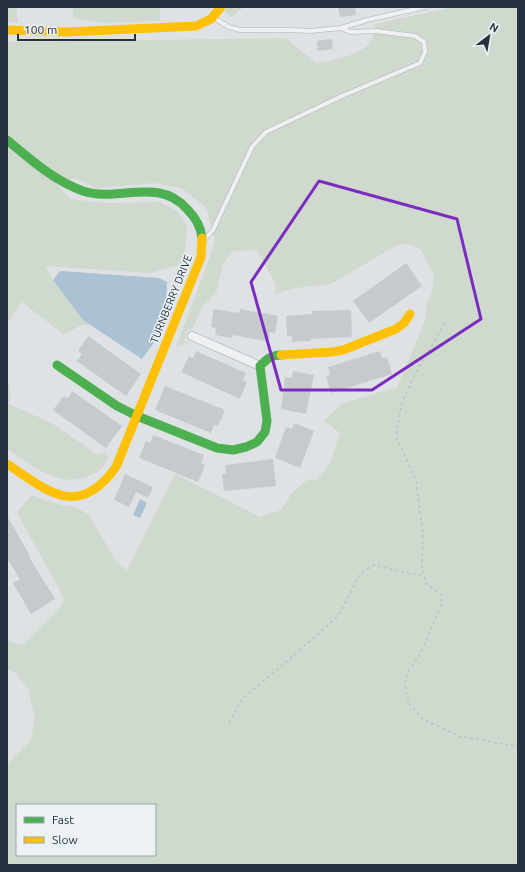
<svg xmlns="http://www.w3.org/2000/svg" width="525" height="872" font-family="Ubuntu,sans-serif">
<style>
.green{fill:#d0d9ce;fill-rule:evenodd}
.water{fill:#aac2d3}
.building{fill:#c7cacd}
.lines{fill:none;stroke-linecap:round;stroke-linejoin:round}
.lane-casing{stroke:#bdc0c3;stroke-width:5.5}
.street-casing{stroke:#bdc0c3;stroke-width:10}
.path{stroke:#bec1c5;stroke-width:1.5;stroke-dasharray:3 3;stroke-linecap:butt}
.lane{stroke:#eef0f2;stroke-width:4}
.street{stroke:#eef0f2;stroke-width:8}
.fast{stroke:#4caf50;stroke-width:9}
.slow{stroke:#ffc107;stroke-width:9}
.marked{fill:none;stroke:#7b2cbf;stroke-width:3;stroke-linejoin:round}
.labels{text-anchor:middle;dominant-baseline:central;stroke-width:3;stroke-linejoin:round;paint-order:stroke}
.street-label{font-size:11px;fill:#25313f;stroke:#ebf1f5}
</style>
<rect width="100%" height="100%" fill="#dfe2e5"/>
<g class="green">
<path d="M7,7H16L18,22H7Z"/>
<path d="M72,7H160V21L102,23L74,18Z"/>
<path d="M227,7H244L231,17L225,12Z"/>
<path d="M454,7H506L518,8V865H7V764L31,740L35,718L28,688L14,672L7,669V640L22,645L60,608L64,598L17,513L31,495L60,505L76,507L89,515L116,561L127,570L175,474L260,517L281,510L292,493L307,480H316L330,464L340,433L330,425L323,422L341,404L397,387L425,321L427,303L432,292L434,276L421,250L412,245L399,244L331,284L296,288L275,294L276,285L257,250L233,251L223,264L216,293L202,307L193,328L187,331L184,341L187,343L176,347L210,257L215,239L206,208L183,189L154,183L96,188L74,178L56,183L70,199L107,203L160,202L177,211L187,226L184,264L149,273L46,266L53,280L60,271L158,278L167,282L166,300L153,344L142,359L90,325H81L64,335L22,302L7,324V42L286,38L316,63C332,60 363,56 372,39C374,35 374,28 375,24ZM17,805H155V855H17Z"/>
<path d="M7,376L11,396L8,404L50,422L98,455L105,452L109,459C105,462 103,468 100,470C63,494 37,468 7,449Z"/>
</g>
<g class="water">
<path d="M60,271L158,278L167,282L166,300L153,344L142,359L83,320L53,280Z"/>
<path d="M140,499L147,503L140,518L133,515Z"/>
</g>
<g class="building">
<path d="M338,7H355L356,15L340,17Z"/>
<path d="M332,39L333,49L318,51L317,41Z"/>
<path d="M406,263L422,286L369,323L353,301Z"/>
<path d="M214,309L239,313L240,309L278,316L275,333L270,332L269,342L233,335L232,338L215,335L216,328L211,327Z"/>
<path d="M351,310L352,337L311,339V341L292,342V336H287L286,316L312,314V311Z"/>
<path d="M88,336L141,374L126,396L77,361L82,354L78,351Z"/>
<path d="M196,351L246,373L243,380L247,382L240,399L181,372L189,356L193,358Z"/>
<path d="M380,351L382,358L387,357L392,374L331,393L326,376L330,375L328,367Z"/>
<path d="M293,371L314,375L306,414L281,409L285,377L292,378Z"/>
<path d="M165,386L225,410L218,426L214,425L211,433L155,410Z"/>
<path d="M72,391L122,426L106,448L53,410L64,396L68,398Z"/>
<path d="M294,423L314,431L300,468L275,458L286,427L292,429Z"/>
<path d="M153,435L204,455L201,463L205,465L198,482L139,458L146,441L150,443Z"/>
<path d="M273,459L276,486L224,491L222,474L226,473L225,465Z"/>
<path d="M125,474L153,487L148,498L136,492L129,507L114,500Z"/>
<path d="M7,516L30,556L29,557L55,599L31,614L13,583L20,579L7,558Z"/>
</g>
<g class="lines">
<g class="lane-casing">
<g id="lane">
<path d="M214,18L229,27L240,30H291L310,31L341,28L367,20L425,7"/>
<path d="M205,239L213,230L252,147L266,132L342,96L420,63L425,52L424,42L415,36L376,31L350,32L341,28"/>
</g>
</g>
<g class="street-casing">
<path id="street" d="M192,336L260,366"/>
</g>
<g class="path">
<path d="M445,323L415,374L402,402L396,436L416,481L423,535L422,568L426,583L442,596L441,605L421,653L407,673L405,687L409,704L423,719L459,736L515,746L518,745"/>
<path d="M229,723L242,699L277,670L338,616L361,573L374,565L407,573L423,575"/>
</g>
<use href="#lane" class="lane"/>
<use href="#street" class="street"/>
<g class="fast">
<path d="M7,140C30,159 54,181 83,191C118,203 158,176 187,209C195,217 201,227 202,238"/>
<path d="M57,365L117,406L137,416L217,448L233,450L246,447L257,442L265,432L267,421L260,366C267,359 271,355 281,355"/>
</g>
<g class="slow">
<path d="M7,30L67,32L196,26L211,19L221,7"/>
<path d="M281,355L332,352L343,350L396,329L404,323L410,314"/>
<path d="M7,464C48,491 78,520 116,467L201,257L202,238"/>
</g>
</g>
<path class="marked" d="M319,181L457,219L481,319L372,390H281L251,282Z"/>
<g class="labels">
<g class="street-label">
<text transform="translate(171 299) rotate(-68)">TURNBERRY DRIVE</text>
</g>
</g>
<rect width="525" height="872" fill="none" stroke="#25313f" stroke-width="16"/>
<rect x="16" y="804" width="140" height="52" fill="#ebf1f5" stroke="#9ca4ac"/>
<rect x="24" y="817" width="20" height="6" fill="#4caf50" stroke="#9ca4ac"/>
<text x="52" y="824" font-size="12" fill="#25313f">Fast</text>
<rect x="24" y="837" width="20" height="6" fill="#ffc107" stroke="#9ca4ac"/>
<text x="52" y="844" font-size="12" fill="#25313f">Slow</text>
<g transform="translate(489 36) rotate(31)" stroke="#ebf1f5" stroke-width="3" paint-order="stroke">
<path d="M0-3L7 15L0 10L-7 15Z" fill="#25313f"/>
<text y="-6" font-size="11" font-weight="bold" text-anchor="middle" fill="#25313f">N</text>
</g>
<path d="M18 34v6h117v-6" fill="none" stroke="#25313f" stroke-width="2"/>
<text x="24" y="34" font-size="12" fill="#25313f" stroke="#ebf1f5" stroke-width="3" paint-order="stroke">100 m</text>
</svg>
